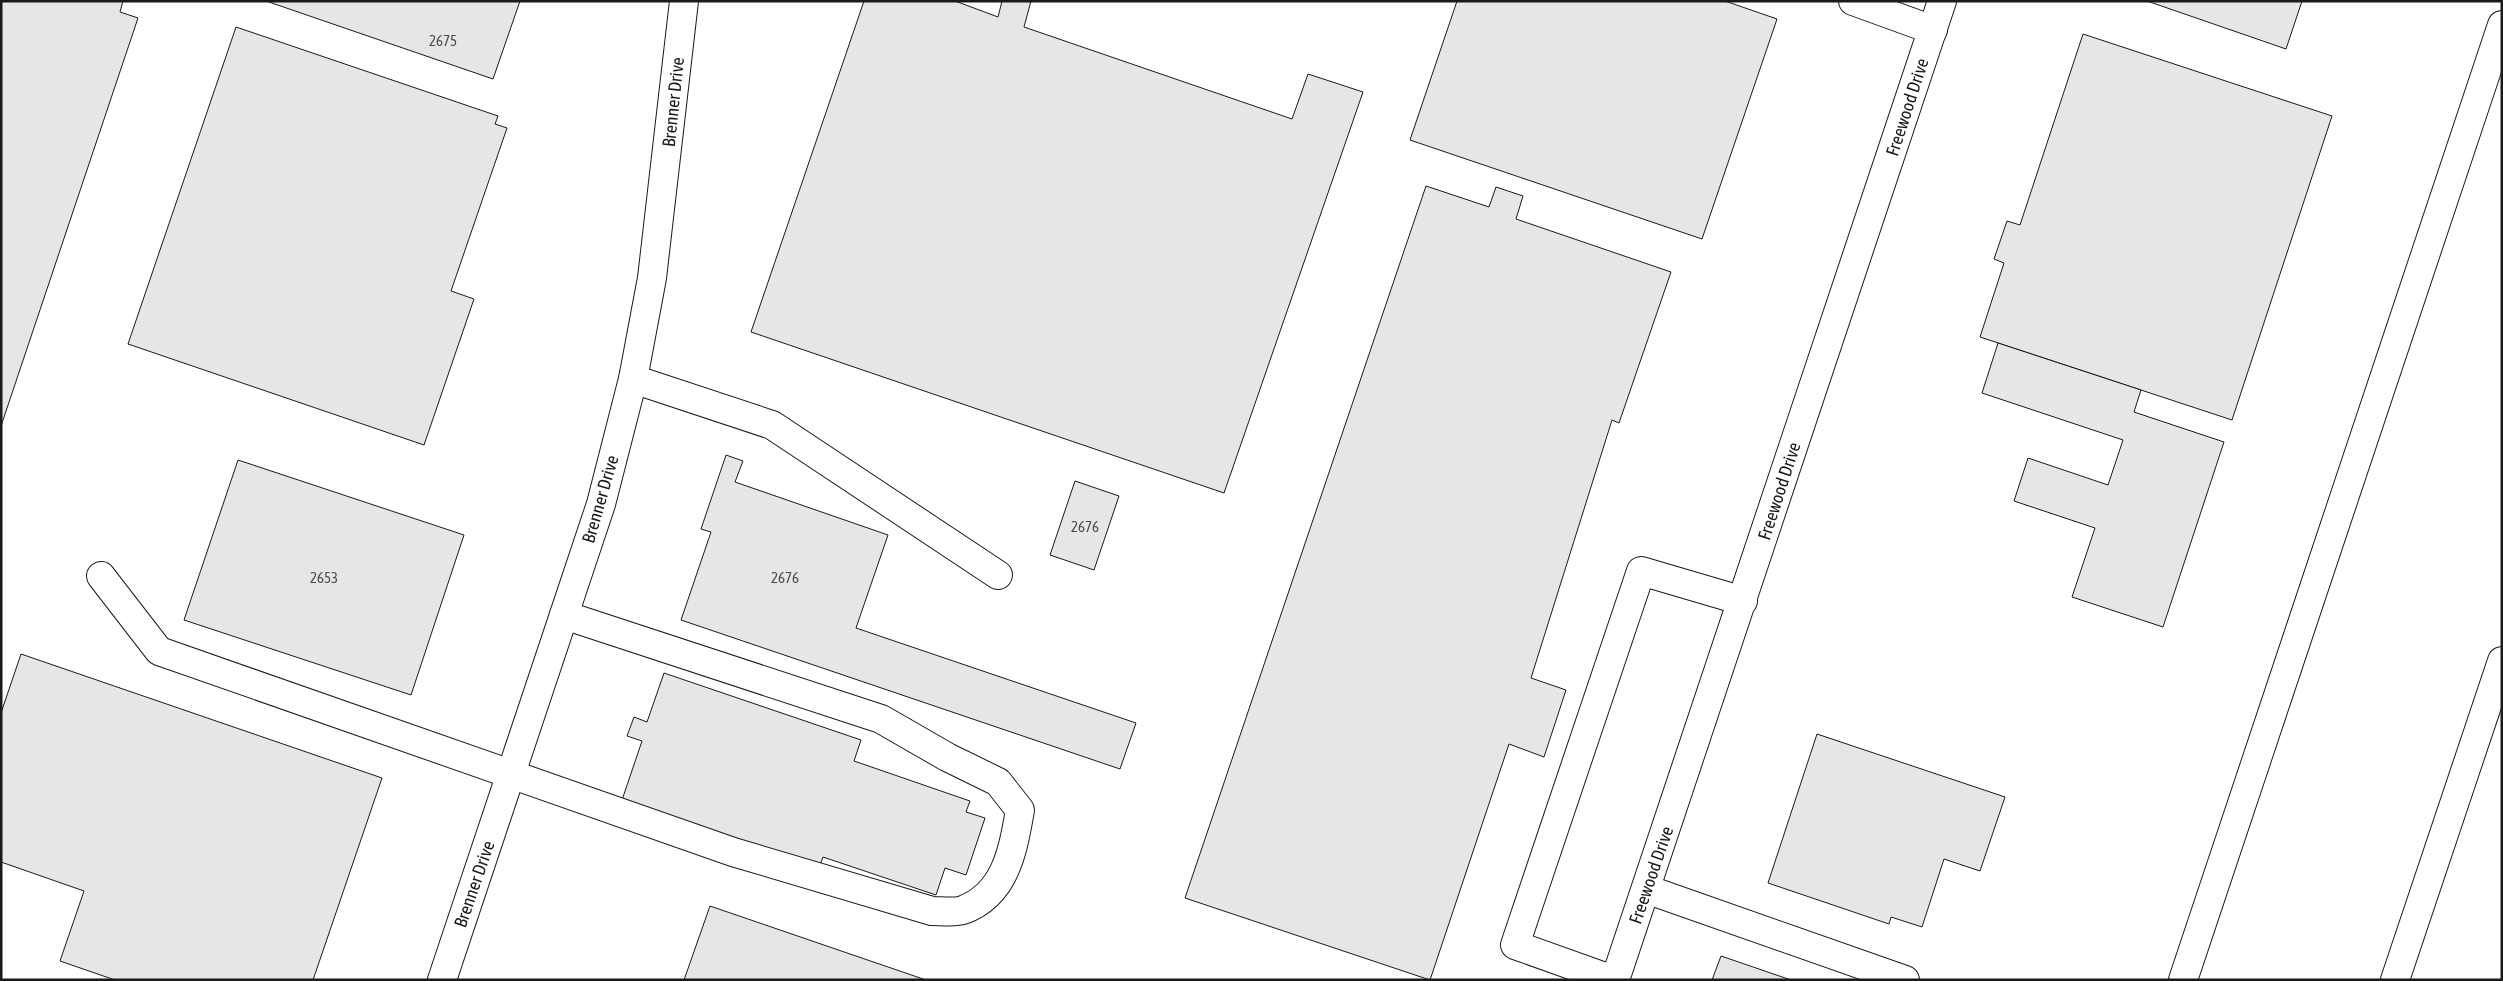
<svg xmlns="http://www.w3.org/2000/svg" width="2503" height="981" font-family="'Asap Condensed',sans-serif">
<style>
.building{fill:#e6e6e6;stroke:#1a1a1a}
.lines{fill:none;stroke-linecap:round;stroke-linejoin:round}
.minor-casing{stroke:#1a1a1a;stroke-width:30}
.minor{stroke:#fff;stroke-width:28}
.labels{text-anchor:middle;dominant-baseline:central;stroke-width:4;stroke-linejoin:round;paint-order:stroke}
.number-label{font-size:15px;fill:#4d4d4d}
.street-label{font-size:18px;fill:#1a1a1a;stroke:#fff}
</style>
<rect width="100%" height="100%" fill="#fff"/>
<g class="building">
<path d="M1,1H123L120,12L138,18L1,426Z"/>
<path d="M266,1H520L493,79Z"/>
<path d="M864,1H955L998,17L1002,1H1031L1024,27L1292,119L1308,74L1363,92L1224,493L751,332Z"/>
<path d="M1457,1H1725L1777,19L1702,239L1410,140Z"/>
<path d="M2147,1H2302L2286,49Z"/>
<path d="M236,27L498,116L495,124L507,128L451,291L474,299L424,445L128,344Z"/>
<path d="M2083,34L2332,116L2232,420L1980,337L2004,263L1994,259L2007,221L2020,225Z"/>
<path d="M1426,186L1489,207L1496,187L1523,196L1516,219L1671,272L1619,423L1612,420L1531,678L1566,690L1544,757L1509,744L1430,980L1185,898Z"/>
<path d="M1998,343L2141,390L2134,412L2224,442L2163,627L2072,597L2095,528L2014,501L2028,458L2108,485L2123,440L1982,393Z"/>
<path d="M726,455L743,461L735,482L888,535L856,628L1136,723L1120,769L681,620L711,532L701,529Z"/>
<path d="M238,460L464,535L411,695L184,620Z"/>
<path d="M1075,481L1119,496L1094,570L1050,555Z"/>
<path d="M21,654L382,778L313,980H115L60,961L84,891L1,862V713Z"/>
<path d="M664,673L861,740L854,761L970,801L966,812L985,818L966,875L945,868L936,895L823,857L818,870L621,803L642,741L627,736L634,717L647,722Z"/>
<path d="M1817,734L2005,797L1980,871L1944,859L1922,927L1891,917L1889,924L1768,883Z"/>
<path d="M710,906L926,980H684Z"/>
<path d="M1721,956L1791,980H1712Z"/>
</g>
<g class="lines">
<g class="minor-casing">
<g id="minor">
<path d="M1853,1L1933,30"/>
<path d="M633,379L772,425L998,575"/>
<path d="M101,576L159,651L733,852L932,911C941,911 955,913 963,910C1006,894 1013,850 1020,810L998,782L947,757L881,719L564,615"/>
<path d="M1646,889L1905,980"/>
<path d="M442,980L601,504L633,379L652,278L684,1"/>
<path d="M1613,980L1515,945L1641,571L1743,601"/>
<path d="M1615,980L1942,1"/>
<path d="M2183,980L2502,25"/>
<path d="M2395,980L2502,661"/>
</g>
</g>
<use href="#minor" class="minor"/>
</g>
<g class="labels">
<g class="number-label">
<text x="443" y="40">2675</text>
<text x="1085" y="526">2676</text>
<text x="324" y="577">2653</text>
<text x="785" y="577">2676</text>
</g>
<g class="street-label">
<text transform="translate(673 102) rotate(-84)">Brenner Drive</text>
<text transform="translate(1907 107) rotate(-72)">Freewood Drive</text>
<text transform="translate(1779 491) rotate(-72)">Freewood Drive</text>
<text transform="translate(600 499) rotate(-74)">Brenner Drive</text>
<text transform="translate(1651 875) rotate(-71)">Freewood Drive</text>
<text transform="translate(474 884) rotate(-71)">Brenner Drive</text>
</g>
</g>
<rect width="2503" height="981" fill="none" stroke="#1a1a1a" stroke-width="5"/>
</svg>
